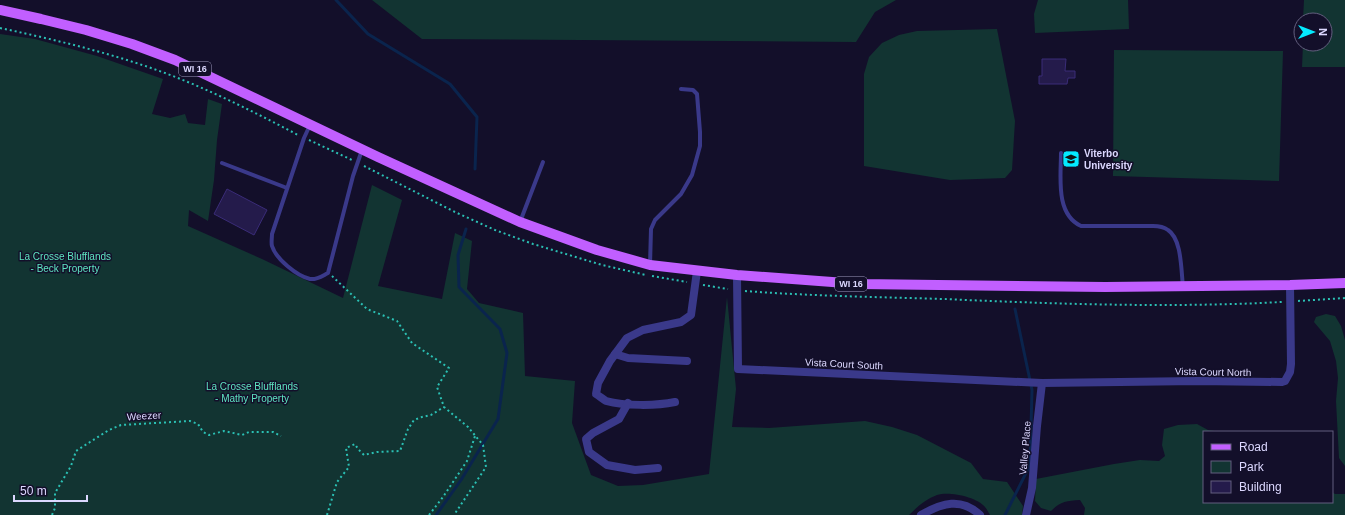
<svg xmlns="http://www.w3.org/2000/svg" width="1345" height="515" font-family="Helvetica,sans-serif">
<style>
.green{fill:#123432}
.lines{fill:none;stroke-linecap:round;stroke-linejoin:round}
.stream{stroke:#0a244d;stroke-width:3}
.building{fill:#241b4b;stroke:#3a2c78}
.path{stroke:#2bc0b4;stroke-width:2;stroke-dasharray:2 3;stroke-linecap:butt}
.service{stroke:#3a398a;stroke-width:4}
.minor{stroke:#3a398a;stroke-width:8}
.primary{stroke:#c15fff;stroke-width:10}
.labels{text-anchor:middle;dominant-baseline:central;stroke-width:3;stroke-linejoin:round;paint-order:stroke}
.shield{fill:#130f2a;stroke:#a09cbf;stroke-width:1}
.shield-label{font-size:9px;font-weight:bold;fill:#dcd8ff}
.poi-label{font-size:10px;font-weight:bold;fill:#dcd8ff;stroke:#130f2a;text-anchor:start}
.park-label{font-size:10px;fill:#5ee5c1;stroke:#130f2a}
.street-label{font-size:10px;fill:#dcd8ff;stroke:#130f2a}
</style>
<rect width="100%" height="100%" fill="#130f2a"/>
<g class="green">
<path d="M372,0H896L875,12L856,42L422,39Z"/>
<path d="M1038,0H1128L1129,29L1035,33L1034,14Z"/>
<path d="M1304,0H1345V67H1302L1303,44H1325V20H1303Z"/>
<path d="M997,29L1015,121L1012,170L1005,178L950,180L864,166V74L869,57L882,43L899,35L917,31Z"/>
<path d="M0,34L35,39L97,56L163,79L152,114L170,118L185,114L188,123L205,125L208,99L222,104L217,140L214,180L208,221L189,210L188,226L262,259L343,298L372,185L402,200L378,286L442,299L455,233L472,241L467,289L479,303L523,313L525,376L575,381L572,423L591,475L618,486L643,485L709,474L727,297L736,389L732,427L769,428L865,421L892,427L917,435L971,463L983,479L1007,482L1023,506L1022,515H990C988,512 987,509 985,507C977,497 949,491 937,495C926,499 918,506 909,515H0Z"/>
<path d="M1114,50L1283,51L1279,181L1113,176Z"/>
<path d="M1326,314L1335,316L1341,326L1345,340V466L1339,458L1336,401L1338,378L1336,361L1330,341L1314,322L1316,317Z"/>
<path d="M1197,424L1208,430L1221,432H1204V502H1332V492L1335,494H1345V515H1084L1085,508L1080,500C1066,501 1061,501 1051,511L1041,508L1035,501L1036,479L1114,464L1140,460L1159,461L1165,456L1162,445L1164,429L1178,425Z"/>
</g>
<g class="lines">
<g class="stream">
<path d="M336,0L368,34L450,84L477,117L475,169"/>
<path d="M436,515L461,480L498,419L507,353L500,329L459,287L458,255L466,229"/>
<path d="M1005,515L1030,465L1032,390L1015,309"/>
</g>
</g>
<g class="building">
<path d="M1042,59H1066L1065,71H1075V78H1068L1067,84H1039V76H1042Z"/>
<path d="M227,189L267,210L254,235L214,214Z"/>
</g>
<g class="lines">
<g class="path">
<path d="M0,28C66,42 132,58 195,85C230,100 264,117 298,135"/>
<path d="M309,140L352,160"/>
<path d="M364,166L455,212L495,230L533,244L602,265L646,275"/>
<path d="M332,276L367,309L397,321L412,343L449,368L437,387L444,407L468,427L483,445L486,467L454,515"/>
<path d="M652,276L687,282"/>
<path d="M703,285L728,289"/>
<path d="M745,291C811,296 877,297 944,299C1056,304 1169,308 1282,302"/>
<path d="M1298,301L1345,298"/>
<path d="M52,515L55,508V493L71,466L76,451L90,442L109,430L121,425L190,421L198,424L203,432L209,435L224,431L242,435L249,432H273L281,436"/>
<path d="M327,515L337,482L349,467L346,448L355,444L358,449L364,455L377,452L400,451L408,429L414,420L422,417L431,415L444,407"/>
<path d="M429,515L443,497L467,461L475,436"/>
</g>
<g class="service">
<path d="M310,125L304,138L272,234C272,238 271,243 272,246C276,259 297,276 310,279C317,280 322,276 328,273L353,176L362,150"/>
<path d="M1061,153C1061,176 1055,214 1081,226H1153C1158,226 1164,227 1168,230C1182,239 1181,271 1183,286"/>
<path d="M222,163L287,188"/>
<path d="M520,222L543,162"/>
<path d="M650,265L651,229L655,220L681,194L692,175L700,146V132L697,94L693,90L681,89"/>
</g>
<g class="minor">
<path d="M737,275L738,369L1042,383L1198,381L1282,382L1285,381L1290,372L1291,364L1290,285"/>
<path d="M615,354L628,358L687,361"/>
<path d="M675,402C656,406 625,406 606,401C603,399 599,396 596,394L598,383L610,361L627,338L643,330L681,322L691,315L697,271"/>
<path d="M628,403L619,419L593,433L586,439L589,452L607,465L635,470L658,468"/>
<path d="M921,515C942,503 961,497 980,515"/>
<path d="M1026,515L1032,488L1037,426L1042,383"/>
</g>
<path class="primary" d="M0,10L41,19L86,30L132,44L175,60L378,157L520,222L597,250L650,265L737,275L859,284L1105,287L1290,285L1345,283"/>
</g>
<defs>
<g id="university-square" transform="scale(0.9)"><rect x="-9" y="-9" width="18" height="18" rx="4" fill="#04eaff" stroke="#130f2a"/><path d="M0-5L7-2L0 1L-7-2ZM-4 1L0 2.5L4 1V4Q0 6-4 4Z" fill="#111"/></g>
</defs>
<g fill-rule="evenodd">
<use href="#university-square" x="1071" y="159"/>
</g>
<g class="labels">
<g class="shield">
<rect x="179" y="62" width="32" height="14" rx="3"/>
<rect x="835" y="277" width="32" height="14" rx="3"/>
</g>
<g class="shield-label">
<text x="195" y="69">WI 16</text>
<text x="851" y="284">WI 16</text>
</g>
<g class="poi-label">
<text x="1084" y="153">Viterbo<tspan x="1084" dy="12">University</tspan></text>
</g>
<g class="park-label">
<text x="65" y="256">La Crosse Blufflands<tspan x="65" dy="12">- Beck Property</tspan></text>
<text x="252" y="386">La Crosse Blufflands<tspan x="252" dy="12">- Mathy Property</tspan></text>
</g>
<g class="street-label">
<text transform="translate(844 364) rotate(3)">Vista Court South</text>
<text transform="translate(1213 372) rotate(1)">Vista Court North</text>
<text transform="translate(144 416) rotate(-3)">Weezer</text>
<text transform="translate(1025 448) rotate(-85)">Valley Place</text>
</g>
</g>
<rect x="1203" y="431" width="130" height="72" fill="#130f2a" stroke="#635f7f"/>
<rect x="1211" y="444" width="20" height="6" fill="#c15fff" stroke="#635f7f"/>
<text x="1239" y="451" font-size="12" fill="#dcd8ff">Road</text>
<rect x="1211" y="461" width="20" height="12" fill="#123432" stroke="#635f7f"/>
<text x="1239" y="471" font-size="12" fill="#dcd8ff">Park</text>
<rect x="1211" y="481" width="20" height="12" fill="#241b4b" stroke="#635f7f"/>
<text x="1239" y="491" font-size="12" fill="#dcd8ff">Building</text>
<g transform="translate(1313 32) rotate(90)"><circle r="19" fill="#130f2a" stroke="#635f7f"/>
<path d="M0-3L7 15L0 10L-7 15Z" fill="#04eaff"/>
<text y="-6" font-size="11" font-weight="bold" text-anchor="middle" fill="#dcd8ff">N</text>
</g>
<path d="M14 495v6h73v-6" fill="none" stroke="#dcd8ff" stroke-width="2"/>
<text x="20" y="495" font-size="12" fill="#dcd8ff" stroke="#130f2a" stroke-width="3" paint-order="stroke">50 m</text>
</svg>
